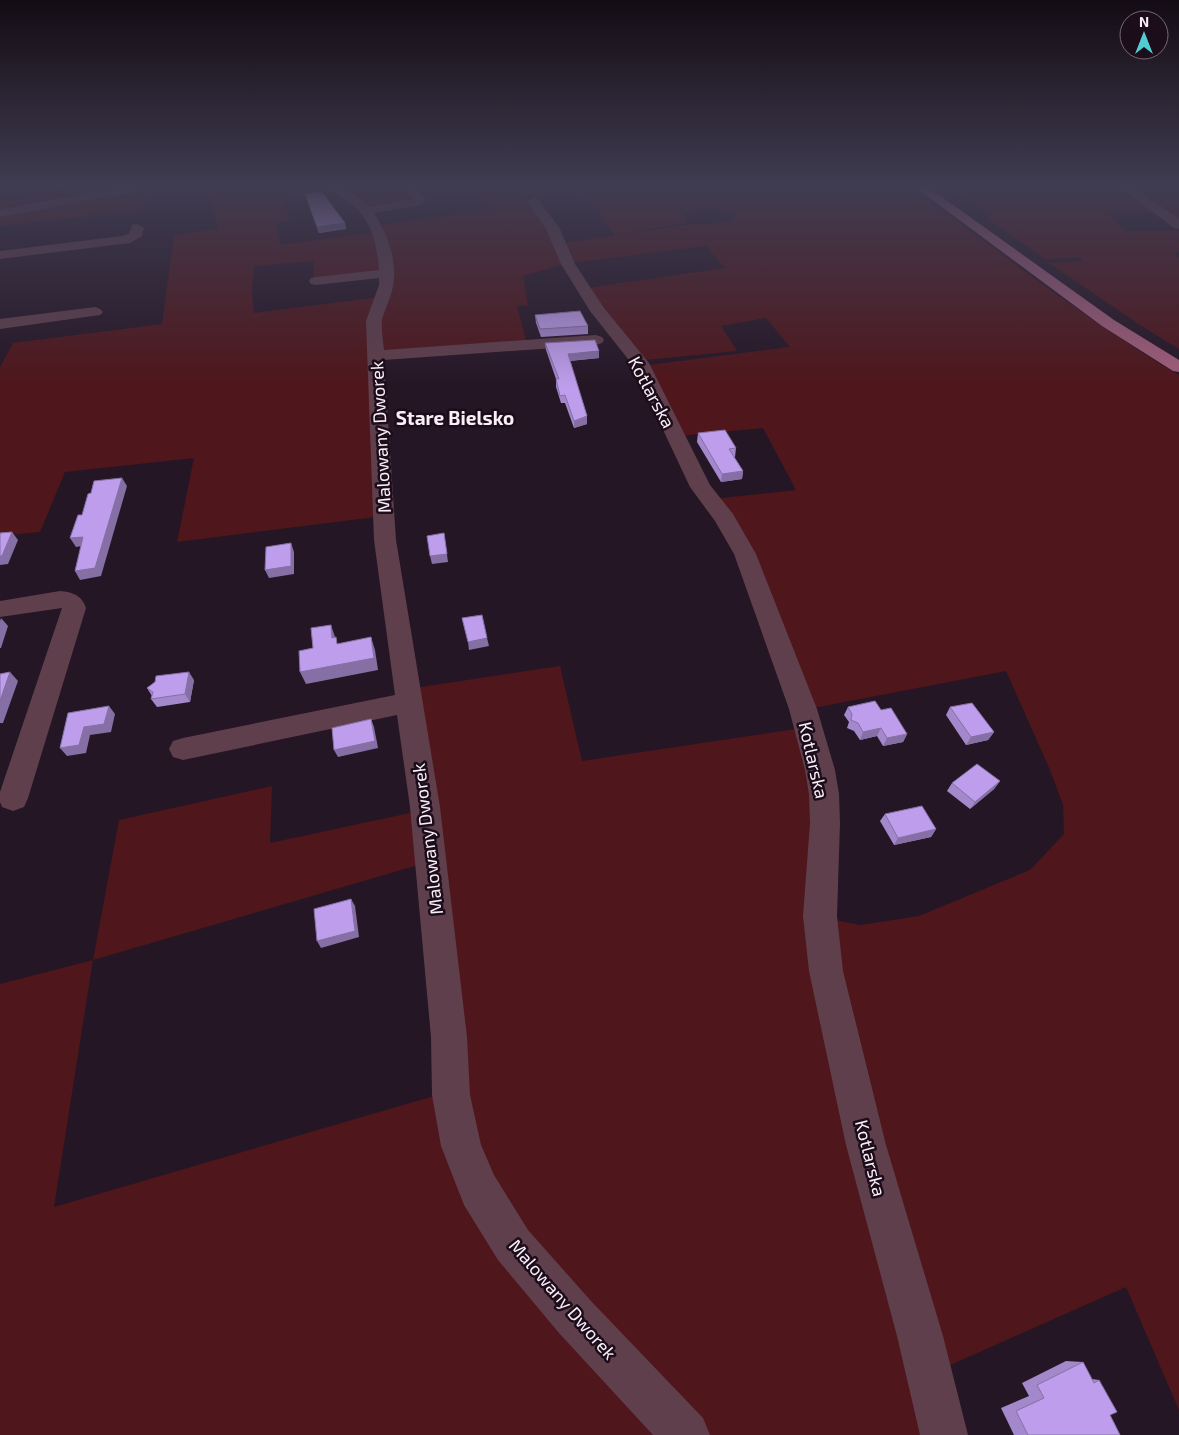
<svg xmlns="http://www.w3.org/2000/svg" width="1179" height="1435" font-family="'Exo 2',sans-serif">
<style>
.green{fill:#4f161b}
.lines{fill:none;stroke-linecap:round;stroke-linejoin:round}
.minor{fill:#603f4c;fill-rule:evenodd}
.major{fill:#a35e7c;fill-rule:evenodd}
.wall{fill:#a388cb}
.shaded-wall{fill:#856fa5}
.building{fill:#be9eec;stroke:#856fa5}
.labels{text-anchor:middle;dominant-baseline:central;stroke-width:5;stroke-linejoin:round;paint-order:stroke}
.street-label{font-size:18px;fill:#faeff9;stroke:#1c0d1b}
.far-district-label{font-size:19px;font-weight:bold;fill:#faeff9;stroke:#1c0d1b}
</style>
<rect width="100%" height="100%" fill="#251625"/>
<g class="green">
<path d="M80,187H114L0,208V203Z"/>
<path d="M147,187H178L150,191L143,210L0,226V216Z"/>
<path d="M199,187H332L340,193L283,201L290,221L276,223L280,245L376,232L381,269L378,271L314,280L313,261L254,266L252,291L254,313L379,297L376,517L177,542L194,458L65,472L40,532L0,536V367L13,343L162,324L174,235L218,229L211,196Z"/>
<path d="M337,187H409H405L416,200L370,208Z"/>
<path d="M470,187H910L922,195L936,209L952,217C1026,273 1099,327 1179,375V1410L1126,1287L939,1370L826,918L860,925L919,916L1030,870L1064,834L1063,805L1050,770L1006,671L808,709L713,499L796,490L763,428L679,436L648,365L790,347L766,318L721,326L737,351L645,360L586,288L725,268L706,246L570,263L563,243L692,224C706,225 719,223 734,220L735,214C718,209 701,206 684,213L687,219L684,223L615,235L594,206L572,192L528,197L525,199L526,202L537,208L565,264L523,276L528,305L517,306L527,344L384,352L378,323L386,298L378,225L492,210Z"/>
<path d="M944,187H1123L1158,212H1107L1125,231H1179V252L1173,253L1179,258V349L1140,325L1049,263L1083,261L1080,258L1045,259L995,224L973,203L953,193L962,192L951,191Z"/>
<path d="M1127,187H1179V224Z"/>
<path d="M560,666L582,761L803,728L815,770L813,916L934,1435H705L526,1240L471,1142L414,688Z"/>
<path d="M272,786L270,843L419,811L425,863L93,960L54,1207L441,1094L449,1144L663,1435H0V984L93,960L119,820Z"/>
</g>
<g class="lines">
<g class="minor">
<path d="M122,187H145L139,191L0,217V209Z"/>
<path d="M328,187C345,185 357,195 369,207L413,199L405,191L404,187H414L426,199L422,205L374,213C387,234 398,261 393,286C391,298 385,308 382,320C381,329 383,341 384,350L596,335L602,337L604,340L602,343L596,345L384,360L396,540L440,807L467,1037L470,1095L481,1145L494,1175L528,1230L591,1301L703,1418L710,1435H653L559,1333L498,1260L464,1205L441,1146L432,1095L431,1037L410,807L397,715L183,760L173,757L169,749L173,741L183,738L395,695L374,540L366,321L379,285V278L316,285L311,284L309,281L311,278L316,277L379,270C377,245 372,219 350,203C343,197 334,194 328,187Z"/>
<path d="M1119,187H1132L1179,219V229L1174,228Z"/>
<path d="M533,197L537,198L560,229L575,264L604,308L649,363L710,485L733,514L756,554L817,709L835,770L839,794L840,823L837,916L843,971L886,1145L943,1336L968,1435H920L897,1336L846,1145L809,971L803,916L810,823L809,794L805,770L789,709L734,554L715,521L690,487L632,364L590,311L561,264L546,229L527,201Z"/>
<path d="M137,224L144,228L142,236L130,243L0,259V251L122,236L129,234L132,225Z"/>
<path d="M95,307L100,309L103,312L100,315L0,329V319Z"/>
<path d="M60,591C72,592 82,595 86,608L28,798L24,807L13,811L2,807L0,802V792L62,608L0,617V601Z"/>
</g>
<path class="major" d="M915,187H928L1114,320L1179,360V372L1173,371L1102,326Z"/>
</g>
<g class="wall">
<path d="M305,194L345,223L346,229L319,233Z"/>
<path d="M535,315L588,326V334L541,337L536,323Z"/>
<path d="M545,343L599,358L570,361L587,416V424L574,428L565,403H561L556,387V379L546,350Z"/>
<path d="M698,433L736,448L735,457H734L743,471L742,479L721,482L697,442Z"/>
<path d="M194,680L190,702L157,707L151,699L152,696L147,688L155,682Z"/>
<path d="M848,707L881,710L907,734L903,742L883,746L877,736L860,740L854,731L847,728L849,722L844,715Z"/>
<path d="M950,707L994,732L988,740L966,745L946,715Z"/>
<path d="M1000,781L994,789L970,809L947,791L952,783Z"/>
<path d="M885,814L936,829L931,837L894,845L880,821Z"/>
<path d="M1066,1361L1083,1362L1092,1379L1099,1380L1110,1415L1120,1435H1014L1001,1408L1029,1396L1022,1383Z"/>
</g>
<g class="shaded-wall">
<path d="M345,223L346,229L319,233L317,227Z"/>
<path d="M599,351V358L568,361V354Z"/>
<path d="M587,416V424L574,428V421Z"/>
<path d="M743,471L742,479L721,482L722,474Z"/>
<path d="M122,478L127,486L101,576L80,580L75,571Z"/>
<path d="M12,532L18,540L8,564L0,565V556Z"/>
<path d="M444,533L448,562L432,564L430,556Z"/>
<path d="M83,537L88,545L76,547L70,538Z"/>
<path d="M291,543L294,552V574L269,578L265,570Z"/>
<path d="M1,618L8,626L1,648H0V621Z"/>
<path d="M331,625L335,637L332,638Z"/>
<path d="M371,637L375,650L378,670L306,684L300,672Z"/>
<path d="M487,638L489,646L469,650L468,642Z"/>
<path d="M10,672L18,681L3,723H0V701Z"/>
<path d="M189,672L194,680L190,702L185,694Z"/>
<path d="M109,706L115,714L111,732L90,735L86,753L67,756L60,748Z"/>
<path d="M371,719L374,727L378,748L338,757L334,750Z"/>
<path d="M881,728L877,736L860,740L863,732Z"/>
<path d="M994,732L988,740L966,745L971,737Z"/>
<path d="M907,734L903,742L883,746L887,738Z"/>
<path d="M1000,781L994,789L970,809L975,802Z"/>
<path d="M936,829L931,837L894,845L898,838Z"/>
<path d="M351,899L355,906L359,937L321,948L317,941Z"/>
</g>
<g class="building">
<path d="M322,192L345,223L317,227L305,194Z"/>
<path d="M580,311L588,326L540,329L535,315Z"/>
<path d="M595,340L599,351L568,354L587,416L574,421L565,395L560,396L556,379H559L545,343Z"/>
<path d="M725,430L736,448L729,449L743,471L722,474L698,433Z"/>
<path d="M122,478L95,568L75,571L83,537L70,538L78,515H82L88,494L91,493L94,481Z"/>
<path d="M12,532L2,556H0V533Z"/>
<path d="M444,533L447,554L430,556L427,536Z"/>
<path d="M291,543V566L265,570L266,547Z"/>
<path d="M482,615L487,638L468,642L462,618Z"/>
<path d="M331,625L332,638L336,637L337,644L371,637L374,658L300,672L299,651L313,648L311,628Z"/>
<path d="M10,672L0,701V674Z"/>
<path d="M189,672L185,694L151,699L153,692L147,688L155,682L156,676Z"/>
<path d="M875,701L881,710L891,708L907,734L887,738L881,728L863,732L858,723L851,720L852,714L848,707Z"/>
<path d="M972,703L994,732L971,737L950,707Z"/>
<path d="M109,706L104,724L84,727L79,745L60,748L68,713Z"/>
<path d="M371,719L375,741L334,750L332,728Z"/>
<path d="M977,764L1000,781L975,802L952,783Z"/>
<path d="M922,806L936,829L898,838L885,814Z"/>
<path d="M351,899L355,931L317,941L314,909Z"/>
<path d="M1083,1362L1094,1383L1099,1380L1117,1412L1110,1415L1120,1435H1028L1016,1411L1044,1398L1037,1385Z"/>
</g>
<linearGradient id="sky" x2="0" y2="1"><stop stop-color="#140c14"/><stop offset="0.48" stop-color="#403c51"/><stop offset="1" stop-color="#403c51" stop-opacity="0"/></linearGradient>
<rect width="1179" height="387" fill="url(#sky)"/>
<g class="labels">
<g class="street-label">
<text transform="translate(652 392) rotate(62)">Kotlarska</text>
<text transform="translate(380 437) rotate(-93)">Malowany Dworek</text>
<text transform="translate(814 760) rotate(77)">Kotlarska</text>
<text transform="translate(427 839) rotate(-97)">Malowany Dworek</text>
<text transform="translate(871 1158) rotate(76)">Kotlarska</text>
<text transform="translate(563 1299) rotate(49)">Malowany Dworek</text>
</g>
<g class="far-district-label">
<text x="455" y="417">Stare Bielsko</text>
</g>
</g>
<g transform="translate(1144 35)"><circle r="24" fill="#1c0d1b" stroke="#756774"/>
<path d="M0-4L9 19L0 12L-9 19Z" fill="#51ccd3"/>
<text y="-8" font-size="14" font-weight="bold" text-anchor="middle" fill="#faeff9">N</text>
</g>
</svg>
